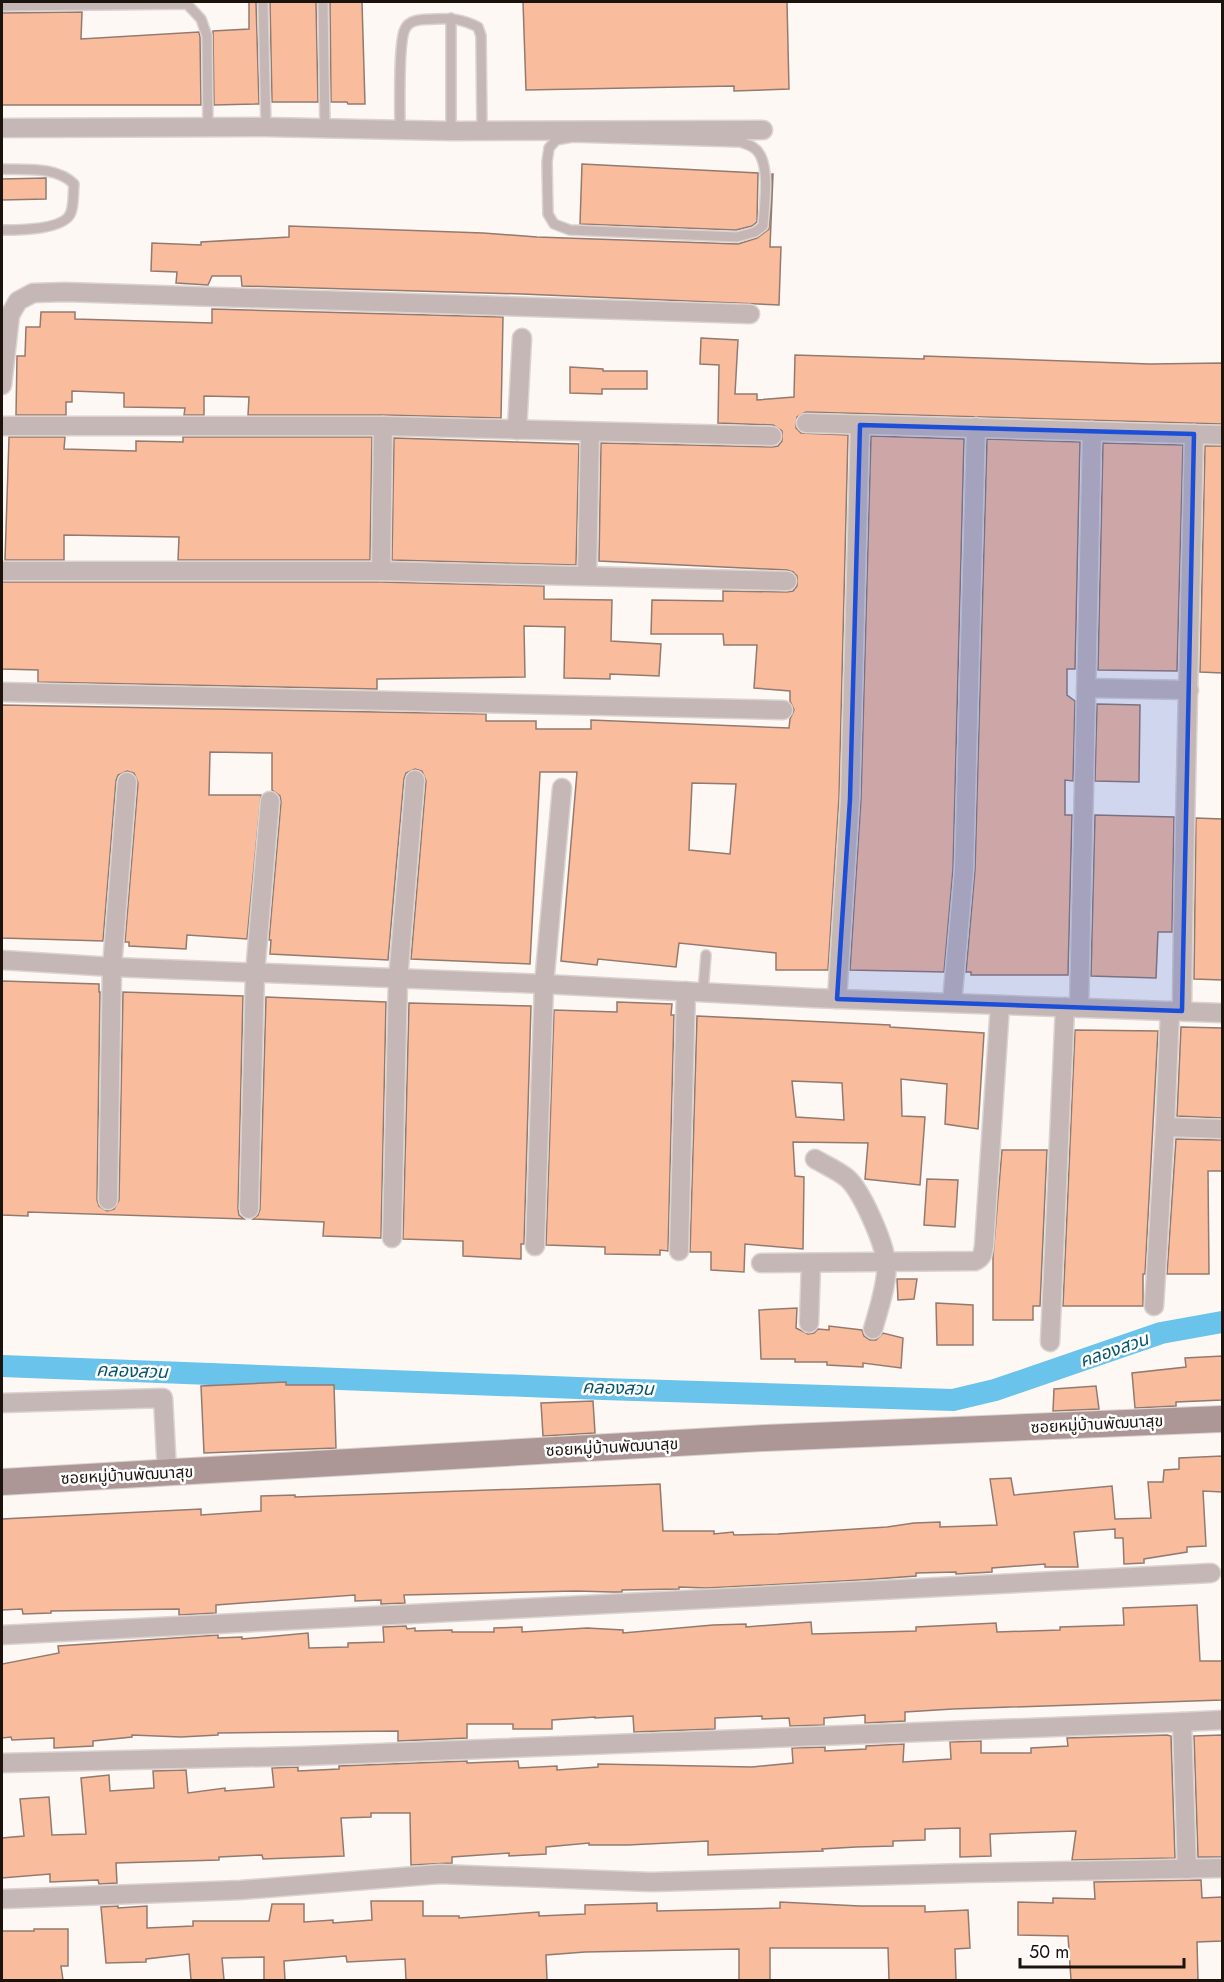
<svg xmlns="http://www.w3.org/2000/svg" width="1224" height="1982" font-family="Jost,'Noto Sans Thai',sans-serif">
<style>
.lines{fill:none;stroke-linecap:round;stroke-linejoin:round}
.canal{stroke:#6ac3eb;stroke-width:22}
.building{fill:#f9bc9d;stroke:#947a6e;stroke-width:1.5;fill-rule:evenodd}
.lane-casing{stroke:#dad3d0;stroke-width:12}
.street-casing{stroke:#dad3d0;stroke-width:21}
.secondary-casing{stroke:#dad3d0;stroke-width:28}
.lane{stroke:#c6b7b7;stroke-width:9}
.street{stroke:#c6b7b7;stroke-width:18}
.secondary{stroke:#ac9796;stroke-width:26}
.marked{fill:#1d4ed8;fill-opacity:0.2;stroke:#1d4ed8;stroke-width:4.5;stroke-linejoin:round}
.labels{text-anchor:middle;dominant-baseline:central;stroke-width:5;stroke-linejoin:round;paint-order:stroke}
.street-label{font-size:16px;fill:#1c130d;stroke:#fff}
.water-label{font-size:18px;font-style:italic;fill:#05536d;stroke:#fff}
</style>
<rect width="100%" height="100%" fill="#fef8f5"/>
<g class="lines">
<path class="canal" d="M2,1366L603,1389L953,1400L995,1390L1161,1333L1222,1322"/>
</g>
<g class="building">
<path d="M249,2H256L259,104L214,105L213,31L249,29Z"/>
<path d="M270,2H316L318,102H272Z"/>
<path d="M330,2H362L365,104H348L347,102H331Z"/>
<path d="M523,2H787L789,89L734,91V86L526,90Z"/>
<path d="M82,12L81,39L199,32L200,37L201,105H2V13Z"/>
<path d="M582,164L758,173L757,222L752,226L736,230L580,224Z"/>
<path d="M772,174H773L770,247H781L779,305L522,294L242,286L241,276H212L208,285L176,283L177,272L151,271L152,243L201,245V242L289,237V226L483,233L537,237L738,244L757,238L769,229Z"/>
<path d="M46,178V199L2,200V179Z"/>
<path d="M212,309L503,317L501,418L383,415H248L249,397L204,396V415H184L185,408L124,407V393L72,391V402H66V415H16L17,356H25L26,327H40L41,312H75V319L212,323Z"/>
<path d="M701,338L738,340L735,394H757V400L794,397L795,355L924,359V356L981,358L1150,364L1222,363V424L806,412L797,417L796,428L801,433L848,435L839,798L828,970H776V953L679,943L676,967L598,959L597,965L561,961L577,772H540L530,964L411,959L426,781L422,771L415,769L406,773L404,779L388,960L270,954L271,940H269L281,802L280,796L272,790V753L210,752L209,795H261L247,939L187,935L186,949L129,946V942H125L138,783L134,773L127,771L118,775L116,781L103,941L2,938V705L486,714V721H536V729H591V720L789,728L790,719L794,710L790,701V691L754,688L757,645H724L723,634H651L652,600L723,601V591L787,592L793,591L797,586V576L793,572L787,570L599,561L601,443L772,447L778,446L782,441V431L773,425L718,423L719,365L700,364ZM692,783L736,784L730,854L689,850Z"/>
<path d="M570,367L603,369V371H647V389H602V394L570,393Z"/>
<path d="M871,436L964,439L953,869L944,972L850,970L861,799Z"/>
<path d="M9,437H65L64,449L136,451V441L183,442V437H372L370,560H178L179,537L64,535V560H5Z"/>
<path d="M394,438L579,444L576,565L392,560Z"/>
<path d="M987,439L1080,442L1075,669H1067V695L1075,701L1073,781L1065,780V815H1072L1068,975H971V972H966L975,870Z"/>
<path d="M1103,443L1183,445L1177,671L1098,670Z"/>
<path d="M1205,446H1222V673L1200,672Z"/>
<path d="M2,582H381L544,586V599L612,600L611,641L661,644L659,676L610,674V679L564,678L565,627L524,626L525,677L377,679V689L38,682V670L2,669Z"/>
<path d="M1097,704L1140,705L1139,782L1095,781Z"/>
<path d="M1095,815L1174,817L1172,932H1158L1156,978L1091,976Z"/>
<path d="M1196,818L1222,819V980L1194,979Z"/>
<path d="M2,981L99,984V992H100L97,1200L99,1206L107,1211L114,1209L119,1200L123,992L243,996L238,1209L239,1215L244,1219L28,1212V1216L2,1215Z"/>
<path d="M266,997L386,1002L381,1238L323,1236L324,1222L253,1219L258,1215L260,1209Z"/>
<path d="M617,1002L672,1004L671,1015H674L668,1251L660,1250V1255L605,1254V1247L546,1245L554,1010L617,1012Z"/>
<path d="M409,1003L531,1006L524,1244H521V1259L463,1256V1241L403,1239Z"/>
<path d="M697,1016L890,1025V1027L984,1033L978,1129L945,1124L947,1084L901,1079L902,1116L925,1117L920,1185L865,1179L868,1143L793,1142L795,1176L804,1177L803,1249L745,1244L744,1272L711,1270V1252H690ZM792,1081L842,1083L844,1120L796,1117Z"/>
<path d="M1181,1027L1222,1028V1118L1177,1116Z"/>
<path d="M1075,1030L1158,1031L1145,1274H1143V1306H1063Z"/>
<path d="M1176,1139L1222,1140V1171H1208L1209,1274H1167Z"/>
<path d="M1002,1150H1047L1040,1306H1033V1320H993V1256Z"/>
<path d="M927,1179L958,1180L955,1227L924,1225Z"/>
<path d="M897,1279H917L914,1299L898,1300Z"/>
<path d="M936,1303L973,1305V1345H937Z"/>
<path d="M797,1308L796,1328L808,1334L814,1333L818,1329L829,1330V1326L862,1330L864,1336L870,1340H876L883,1333L903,1338L901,1368L863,1363V1367L827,1365V1362H795V1359H761L759,1310Z"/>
<path d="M1222,1356V1400L1176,1402V1406L1135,1408L1132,1373L1186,1367L1185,1358Z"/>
<path d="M286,1382V1385H334L336,1448L204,1453L201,1386Z"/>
<path d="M1096,1386L1099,1409L1053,1411L1054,1389Z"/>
<path d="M593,1401L595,1433L543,1436L541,1403Z"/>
<path d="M1222,1456V1492L1203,1491L1206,1546L1187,1547V1552L1144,1559V1563L1124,1564L1123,1538H1115V1529L1074,1532L1078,1567H1045V1564L992,1568V1572L956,1574V1572L916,1573V1576L861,1580L707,1588L679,1587V1589L622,1590V1592H612L576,1591L404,1595L405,1603L381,1604V1600L355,1601V1595L216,1605V1613L179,1615V1609L51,1611V1613L23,1614L22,1609L2,1610V1519L201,1509V1515L261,1511V1496L295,1495V1497L660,1484L663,1531H714V1534L733,1532L734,1535L778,1534L887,1527L914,1523L940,1522V1527L997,1525L990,1479L1011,1478L1014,1495L1112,1486L1115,1519L1151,1518L1148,1482H1163L1164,1470L1179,1469V1458Z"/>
<path d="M1197,1605L1200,1661H1222V1700L953,1709L905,1712V1721L865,1723V1715L824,1718V1725L790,1726L789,1718L762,1719V1716L715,1718V1729L634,1732L633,1716L595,1718V1717L552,1720V1729H513V1724H467V1738L398,1741V1731L218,1733V1735L181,1737L132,1735V1737L93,1741V1746L54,1748V1738L12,1740L11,1737L2,1738V1664L59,1653L58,1646L218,1635V1638L242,1637V1639L308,1633L309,1648L348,1647V1643L384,1642L383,1627L406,1626L407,1629L415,1628V1631L452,1630V1632H494V1628L522,1627V1632L587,1628L623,1630V1633L713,1625L746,1624V1627L811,1622L812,1634L916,1631V1627L996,1623L997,1632L1060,1630V1627L1124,1625L1123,1608Z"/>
<path d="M1167,1735L1171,1736L1175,1858L1072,1860L1076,1831L990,1834L991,1856L960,1857V1828L925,1829V1840L893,1841V1846L856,1847L822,1849L823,1851L708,1855V1841L628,1845H589V1843L546,1847V1854L509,1856V1853L452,1857V1863L411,1865L410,1813H371V1817L341,1818L344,1856L263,1859L262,1855L219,1857V1860L116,1863L117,1883L99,1884L98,1880L50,1882V1874L2,1878V1838L24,1836L20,1799L49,1797L52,1835L86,1834L81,1778L109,1775L110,1791L154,1788L153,1771L186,1770L188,1793L225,1788V1791L274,1787L272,1768L298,1767V1771L339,1769V1766L467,1761V1763L518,1761L519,1768L557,1766V1770L598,1767V1764L752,1767L793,1763L792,1748L825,1747V1751L866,1749V1746L904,1744L903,1762L951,1759L950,1742L981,1741V1753H1031V1748L1068,1746L1067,1738Z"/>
<path d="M1222,1735V1857H1198L1194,1736Z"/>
<path d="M1201,1880L1202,1898L1222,1897V1941L1197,1942L1198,1980H1071L1068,1936L1018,1935V1902L1053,1903V1898L1095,1899L1094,1882Z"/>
<path d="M371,1901H423V1916H459V1918L539,1912V1916L585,1914V1905L657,1903V1911L780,1908V1902L860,1906H925V1912L968,1910L970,1948L955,1949L956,1980H889L888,1948H770V1980H739V1949L585,1952L546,1955L547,1980H406L405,1959L347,1962L346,1956L284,1961L285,1980H264V1957L222,1958L224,1980H191L189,1954L146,1959V1962L106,1963L101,1907L118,1906V1908L147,1906V1928L193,1926V1921H269L272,1904H304V1922L333,1920V1923L372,1920Z"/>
<path d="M34,1929H68V1966H61L63,1980H2V1931H34Z"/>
</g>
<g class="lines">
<g class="lane-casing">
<g id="lane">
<path d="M263,2L266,127"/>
<path d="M323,2L325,128"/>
<path d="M2,6L187,4L201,19L207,36L208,128"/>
<path d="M400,130C400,112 398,42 405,29C410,18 424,20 434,19C451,18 462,19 478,27L481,36L482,131"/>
<path d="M451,131V18"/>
<path d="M572,137L741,142C745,144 751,145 754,148C772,160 764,207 763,226L755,232L737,237L570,230L554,224L548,214L547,162L549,148L556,140Z"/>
<path d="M2,169C26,170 56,166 74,184C73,193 74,204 71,212C66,230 17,230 2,230"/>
<path d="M703,992L706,955"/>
</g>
</g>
<g class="street-casing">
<g id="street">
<path d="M2,128L266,127L451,131L763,130"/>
<path d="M2,385L10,315L18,301L33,293L65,292L750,314"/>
<path d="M806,423L1222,435"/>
<path d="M2,426H383L772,436"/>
<path d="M517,430L522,338"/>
<path d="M2,571H381L787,581"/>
<path d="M381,571L383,426"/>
<path d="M587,575L590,433"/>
<path d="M1087,688L1189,690"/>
<path d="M2,692L783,710"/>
<path d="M2,960L112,967L544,984L812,998L1222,1013"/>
<path d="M837,999L850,799L860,425"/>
<path d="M952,1003L964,870L976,427"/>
<path d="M1079,1008L1092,431"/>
<path d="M1182,1011C1184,819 1190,626 1194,434"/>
<path d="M1165,1127L1222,1129"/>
<path d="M815,1159C825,1165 837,1170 847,1178C862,1191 883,1241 886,1261C889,1278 878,1312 873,1329"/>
<path d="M108,1200L112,967L127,782"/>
<path d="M249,1209L255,973L270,801"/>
<path d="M392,1238L398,979L415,780"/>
<path d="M535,1246L544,984L562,788"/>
<path d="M679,1251L686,991"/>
<path d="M761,1263L975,1261C982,1258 983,1254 984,1246L1000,1005"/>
<path d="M1154,1306L1165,1127L1170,1011"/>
<path d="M809,1323L811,1263"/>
<path d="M1050,1342L1065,1007"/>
<path d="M2,1403L163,1398L167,1472"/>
<path d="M2,1635L1211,1573"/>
<path d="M1182,1722L1222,1720"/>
<path d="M2,1763L304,1756L1182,1722L1187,1869"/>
<path d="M2,1899L241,1890L440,1874L651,1882L968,1873L1222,1868"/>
</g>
</g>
<g class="secondary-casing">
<path id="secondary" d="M2,1482L765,1438L1222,1419"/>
</g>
<use href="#lane" class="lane"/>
<use href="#street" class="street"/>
<use href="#secondary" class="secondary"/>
</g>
<path class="marked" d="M860,425L1194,434L1182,1011L837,999L850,799Z"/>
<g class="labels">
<g class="street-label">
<text transform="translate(1097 1424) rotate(-3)">ซอยหมู่บ้านพัฒนาสุข</text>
<text transform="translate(612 1447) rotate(-3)">ซอยหมู่บ้านพัฒนาสุข</text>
<text transform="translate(127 1475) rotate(-3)">ซอยหมู่บ้านพัฒนาสุข</text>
</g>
<g class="water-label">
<text transform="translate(1114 1350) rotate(-19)">คลองสวน</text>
<text transform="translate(132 1371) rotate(2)">คลองสวน</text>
<text transform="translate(618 1388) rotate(2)">คลองสวน</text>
</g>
</g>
<rect width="1224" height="1982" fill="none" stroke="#1c130d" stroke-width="6"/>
<path d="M1020 1958v9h164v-9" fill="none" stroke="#1c130d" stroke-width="3"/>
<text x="1029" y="1958" font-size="18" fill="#1c130d" stroke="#ffffff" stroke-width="4.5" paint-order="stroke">50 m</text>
</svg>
